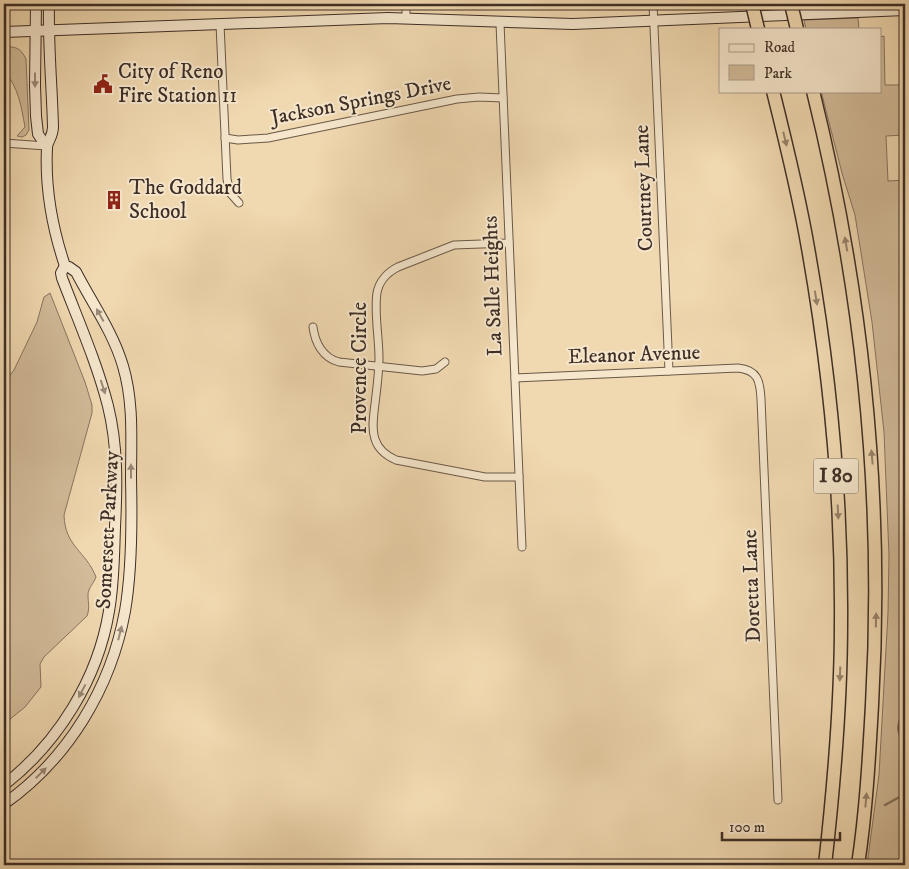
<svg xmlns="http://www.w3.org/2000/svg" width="909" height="869" font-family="'IM FELL DW Pica',serif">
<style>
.green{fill:#d2bb99;stroke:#887460}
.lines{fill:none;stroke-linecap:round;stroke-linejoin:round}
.stream{stroke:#84715d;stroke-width:2.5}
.street-casing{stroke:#6a5848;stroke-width:9}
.secondary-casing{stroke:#3e2e26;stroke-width:12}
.highway-casing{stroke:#3e2e26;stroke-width:15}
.street{stroke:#f5e6cc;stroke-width:7}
.secondary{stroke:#f5e6cc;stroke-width:10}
.highway{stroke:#f0d8b0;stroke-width:12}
.highway-bridge-casing{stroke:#3e2e26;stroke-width:15;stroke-linecap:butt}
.highway-bridge{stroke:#f0d8b0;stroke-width:12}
.oneway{fill:#9a8a79}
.oneway2{fill:#97836b}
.labels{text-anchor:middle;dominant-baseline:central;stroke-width:4;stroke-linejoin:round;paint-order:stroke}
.shield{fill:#f5e6cc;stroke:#756558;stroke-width:1}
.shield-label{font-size:20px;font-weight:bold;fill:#3e2e26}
.poi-label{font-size:21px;fill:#3e2e26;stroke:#f5e6cc;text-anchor:start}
.street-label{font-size:21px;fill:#3e2e26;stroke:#f5e6cc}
</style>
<rect width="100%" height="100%" fill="#f0d8b0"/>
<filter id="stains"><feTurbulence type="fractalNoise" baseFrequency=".004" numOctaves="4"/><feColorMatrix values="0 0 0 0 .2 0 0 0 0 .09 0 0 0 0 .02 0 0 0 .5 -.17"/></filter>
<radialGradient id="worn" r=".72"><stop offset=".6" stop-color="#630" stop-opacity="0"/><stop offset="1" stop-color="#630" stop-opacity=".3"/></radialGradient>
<g class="green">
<path d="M858,18L859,29H806L804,20Z"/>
<path d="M884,36L885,85H905V135L886,136L888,181L905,180V280H903L905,339V865H867L879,775L888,613L889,556L884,432L872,322L855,215L842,173L821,91H880V37Z"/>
<path d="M4,47C15,46 21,48 26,59L29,130L26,135L22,137L17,136L25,127C21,106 19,88 4,71Z"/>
<path d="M50,293L85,382L92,405V413L64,515C65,547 86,551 96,577C94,583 88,588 88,595C88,603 90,608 87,616L44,657L40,664L41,687L25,707L4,724V383L14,370L37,322L44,297Z"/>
</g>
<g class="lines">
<g class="stream">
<path d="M905,670C895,683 906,689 905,703C903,721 891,725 905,743"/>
<path d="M885,805L905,794"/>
<path d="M800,865L803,860"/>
</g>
<g class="street-casing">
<g id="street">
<path d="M653,4L669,371"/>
<path d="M406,18V4"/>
<path d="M500,23L522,547"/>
<path d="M220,24L227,179L230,193L239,203"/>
<path d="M225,138L238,140L268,138L457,99L479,97L503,98"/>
<path d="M4,143L46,146"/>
<path d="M509,243L454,245L398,267C388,272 379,281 377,293C374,311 379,338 379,358C379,376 376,394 374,412C373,421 372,430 375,439C378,449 387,456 396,460L485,477H519"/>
<path d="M313,327C315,343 323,358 339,362L422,371L436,369L445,362"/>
<path d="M515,378L738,368C758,370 760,381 761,399L778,800"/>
</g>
</g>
<g class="secondary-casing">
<g id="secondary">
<path d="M36,4L35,85L36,116L38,134L46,146"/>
<path d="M49,4C48,45 52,86 53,127C53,137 47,141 47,148C45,187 53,230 65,266"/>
<path d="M4,32L388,18L573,24L905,10"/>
<path d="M4,785C58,743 98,679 109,611C114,583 114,555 115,527C117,487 118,446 108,406C97,363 78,320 62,278L61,273L65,266"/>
<path d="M4,804C68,759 111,688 125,611C132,571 132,520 131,479C131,441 134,403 123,366C113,332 92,303 76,272L69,267L65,266"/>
</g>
</g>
<g class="highway-casing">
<g id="highway">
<path d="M773,91C786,143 799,195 808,248C830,372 842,497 841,623C841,704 834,785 825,865"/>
<path d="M813,91C863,293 884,497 872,705C869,759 866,812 858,865"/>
</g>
</g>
<use href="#street" class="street"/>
<use href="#secondary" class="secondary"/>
<use href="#highway" class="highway"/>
<g class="highway-bridge-casing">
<g id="highway-bridge">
<path d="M752,4L758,29"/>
<path d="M791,4L797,29"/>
</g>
</g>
<use href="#highway-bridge" class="highway-bridge"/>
</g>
<defs><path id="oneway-solid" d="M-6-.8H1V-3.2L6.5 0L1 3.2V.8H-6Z" transform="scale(1.25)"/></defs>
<g class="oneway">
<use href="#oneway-solid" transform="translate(35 80) rotate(90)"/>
<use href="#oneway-solid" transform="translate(100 315) rotate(-119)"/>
<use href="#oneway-solid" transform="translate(103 387) rotate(72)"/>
<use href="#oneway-solid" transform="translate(131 471) rotate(-90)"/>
<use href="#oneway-solid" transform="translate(120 633) rotate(-76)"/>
<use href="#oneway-solid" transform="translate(82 691) rotate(118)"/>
<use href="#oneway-solid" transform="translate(41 773) rotate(-45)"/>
</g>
<g class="oneway2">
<use href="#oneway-solid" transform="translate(785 139) rotate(76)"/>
<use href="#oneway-solid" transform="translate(846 244) rotate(-100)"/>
<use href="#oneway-solid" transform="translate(816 298) rotate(81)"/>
<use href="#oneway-solid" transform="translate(872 457) rotate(-95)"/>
<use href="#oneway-solid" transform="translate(838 512) rotate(87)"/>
<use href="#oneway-solid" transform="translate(876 620) rotate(-89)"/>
<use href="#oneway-solid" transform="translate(840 674) rotate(92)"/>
<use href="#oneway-solid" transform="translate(866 800) rotate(-85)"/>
</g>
<defs>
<g id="civic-bare" transform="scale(1.5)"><path d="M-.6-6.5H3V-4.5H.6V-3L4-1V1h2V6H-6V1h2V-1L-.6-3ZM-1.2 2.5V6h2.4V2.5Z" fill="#8f2418" stroke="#f5e6cc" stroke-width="2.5" paint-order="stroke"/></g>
<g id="building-bare" transform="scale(1.5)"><path d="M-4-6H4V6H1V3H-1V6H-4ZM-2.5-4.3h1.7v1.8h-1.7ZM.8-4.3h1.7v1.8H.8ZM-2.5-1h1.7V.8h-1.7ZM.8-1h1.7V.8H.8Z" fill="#8f2418" stroke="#f5e6cc" stroke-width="2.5" paint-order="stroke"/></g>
</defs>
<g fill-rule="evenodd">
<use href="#civic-bare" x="103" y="84"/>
<use href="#building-bare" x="114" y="200"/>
</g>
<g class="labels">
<rect class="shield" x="813.5" y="458.5" width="45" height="35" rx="4"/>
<g class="shield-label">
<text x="836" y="476">I 80</text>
</g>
<g class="poi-label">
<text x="118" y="72">City of Reno<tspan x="118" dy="24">Fire Station 11</tspan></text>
<text x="129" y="188">The Goddard<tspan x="129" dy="24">School</tspan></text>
</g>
<g class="street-label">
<text transform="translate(361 101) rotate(-11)">Jackson Springs Drive</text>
<text transform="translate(644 188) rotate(-92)">Courtney Lane</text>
<text transform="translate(493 286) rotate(-92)">La Salle Heights</text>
<text transform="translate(634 355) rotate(-2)">Eleanor Avenue</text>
<text transform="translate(360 368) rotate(-90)">Provence Circle</text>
<text transform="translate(108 530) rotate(-87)">Somersett Parkway</text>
<text transform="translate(752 586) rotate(-92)">Doretta Lane</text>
</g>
</g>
<rect width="909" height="869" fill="none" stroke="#f0d8b0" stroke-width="20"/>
<rect x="5" y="5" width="899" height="859" fill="none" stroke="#3e2e26" stroke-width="2.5"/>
<rect x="10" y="10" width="889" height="849" fill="none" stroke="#3e2e26"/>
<rect x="719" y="28" width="162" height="65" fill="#f5e6cc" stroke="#ac9c8a"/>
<rect x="729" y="44" width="25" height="8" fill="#f5e6cc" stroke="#ac9c8a"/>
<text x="764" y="52" font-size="15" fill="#3e2e26">Road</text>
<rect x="729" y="65" width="25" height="15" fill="#d2bb99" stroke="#ac9c8a"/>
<text x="764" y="78" font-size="15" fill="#3e2e26">Park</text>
<path d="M722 832v8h118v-8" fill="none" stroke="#3e2e26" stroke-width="2.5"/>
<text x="729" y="832" font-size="15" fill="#3e2e26" stroke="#f5e6cc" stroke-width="4" paint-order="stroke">100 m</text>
<rect width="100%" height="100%" filter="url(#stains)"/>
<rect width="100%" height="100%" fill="url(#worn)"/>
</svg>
